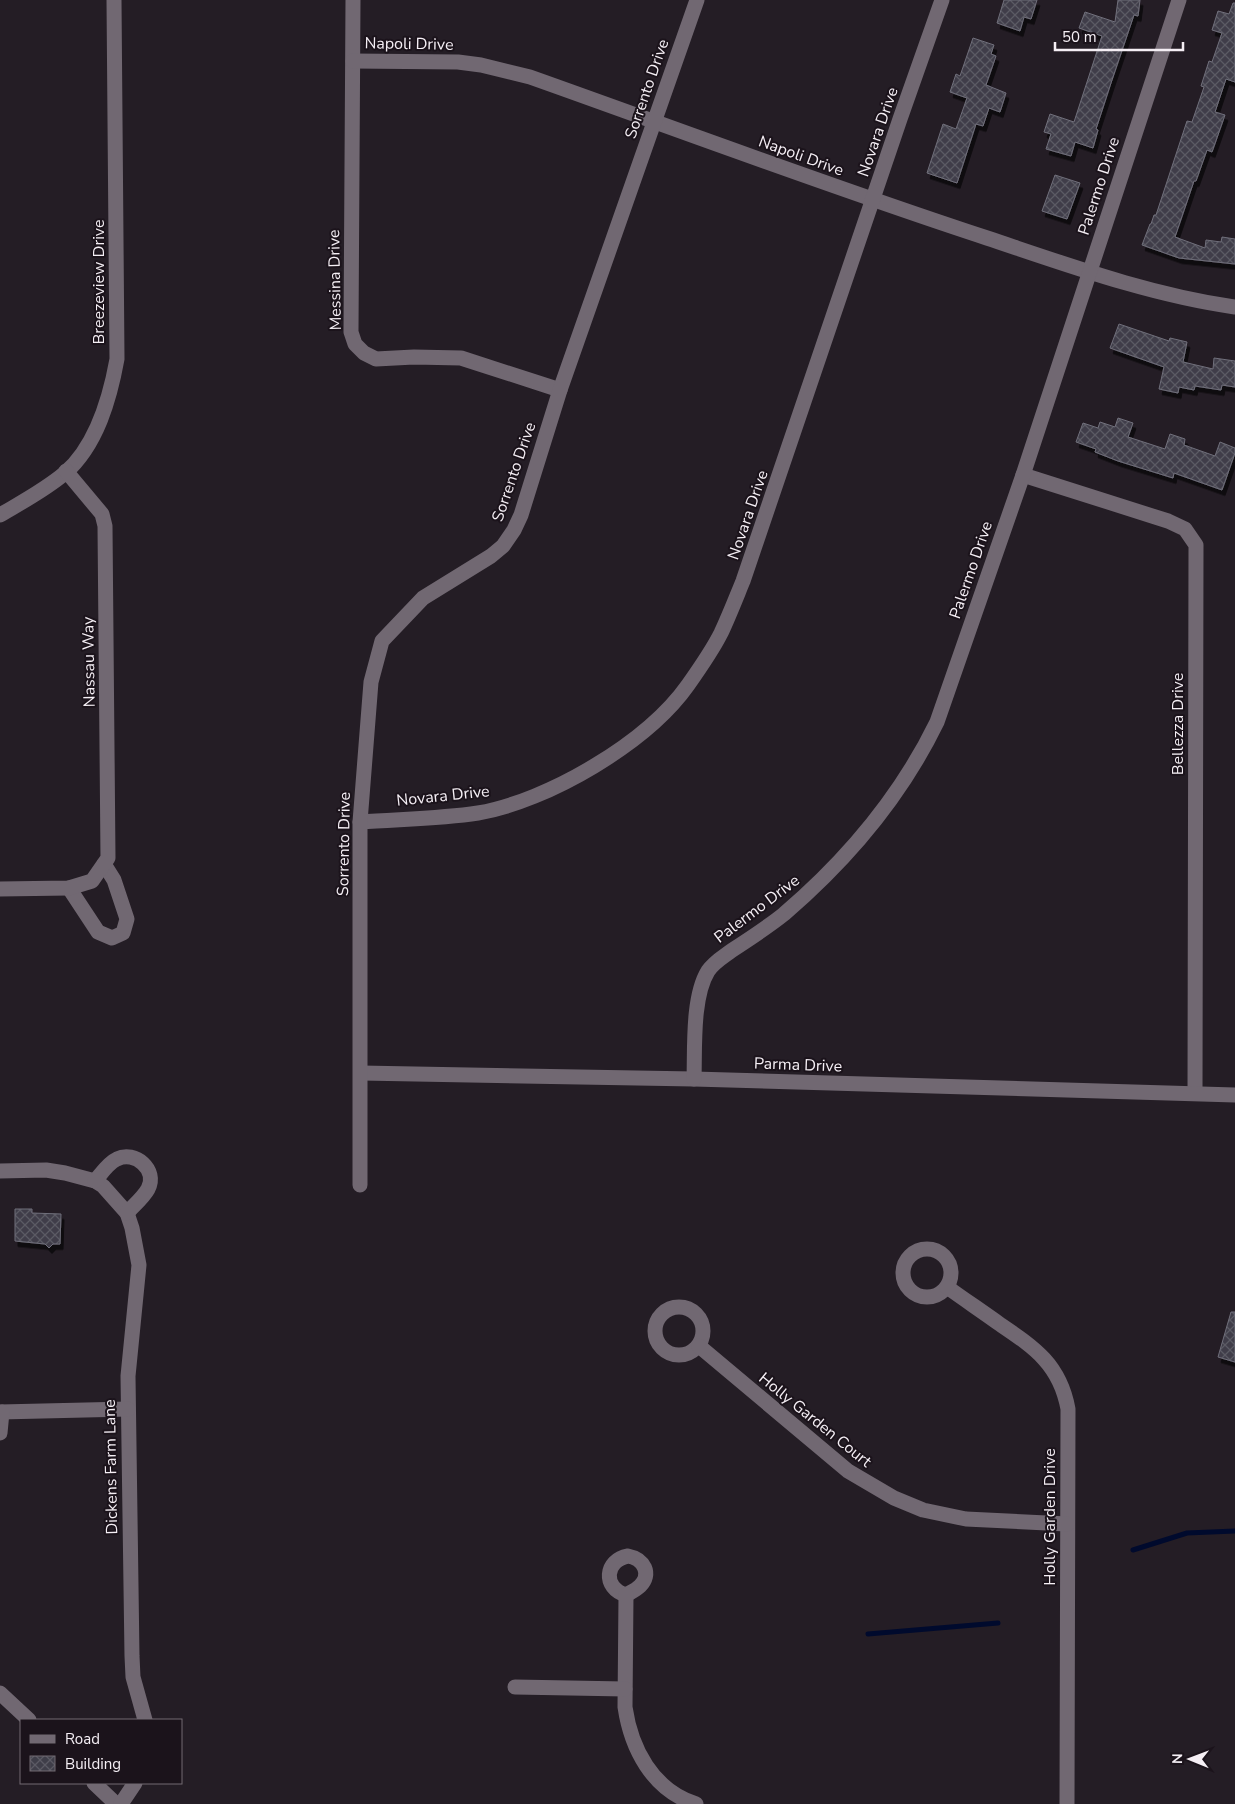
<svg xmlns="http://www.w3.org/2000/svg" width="1235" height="1804" font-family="'Nunito Sans',sans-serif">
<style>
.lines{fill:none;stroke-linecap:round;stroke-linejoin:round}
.stream{stroke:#000a2d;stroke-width:5}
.building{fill:url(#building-cross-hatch);stroke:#706f7b;filter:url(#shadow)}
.street{stroke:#716872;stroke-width:15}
.labels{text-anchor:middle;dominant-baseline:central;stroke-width:4;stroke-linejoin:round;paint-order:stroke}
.street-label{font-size:16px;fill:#f5eff5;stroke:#1b131b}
</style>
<defs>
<pattern id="building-cross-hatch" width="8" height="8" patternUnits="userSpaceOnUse" patternTransform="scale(1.25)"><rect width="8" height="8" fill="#3f3e49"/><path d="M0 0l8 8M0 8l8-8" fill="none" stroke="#5b5a64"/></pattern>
<filter id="shadow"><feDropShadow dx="3" dy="5.5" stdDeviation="0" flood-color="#0009"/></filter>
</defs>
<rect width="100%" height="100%" fill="#241d25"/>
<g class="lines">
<g class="stream">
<path d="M1133,1550L1187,1533L1235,1531"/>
<path d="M868,1634L998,1623"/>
</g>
</g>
<g class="building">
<path d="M1004,0H1037L1031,19L1024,17L1020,31L997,23Z"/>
<path d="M1118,0H1140L1138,16L1134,15L1111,83L1096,129L1098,130L1093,148L1075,142L1071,156L1046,149L1051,134L1044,132L1050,114L1074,122L1102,36L1079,28L1085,12L1115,22Z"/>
<path d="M1233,3H1235V82L1226,79L1215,112L1225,115L1212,152L1207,150L1196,181H1194L1175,237L1205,248L1206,240L1221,242L1222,237L1235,239V264L1179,258L1142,245L1150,224H1151L1154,215H1156L1187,121L1192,122L1204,87L1201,86L1209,61L1212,62L1222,33L1212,30L1218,11L1229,14Z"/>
<path d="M973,38L994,45L991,54L996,56L986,85L1006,93L1000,112L989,108L983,126L976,124L957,183L927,173L943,124L956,129L967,98L950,92L956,74L960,76Z"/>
<path d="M1055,175L1080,183L1067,219L1042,211Z"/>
<path d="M1119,324L1169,341L1170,338L1187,342L1183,362L1213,369L1214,358L1235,361V387L1222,385L1221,390L1195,386L1194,390L1179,387L1178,393L1159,389L1164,367L1110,348Z"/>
<path d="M1118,418L1133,423L1128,437L1165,449L1170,434L1185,439L1184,445L1215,456L1220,442L1235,448V453L1222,490L1174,473L1173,478L1118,461L1095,452L1096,449L1076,442L1083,423L1098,428L1100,422L1115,427Z"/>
<path d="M15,1209H32V1213L61,1214L60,1244H53L49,1248L45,1244L15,1241Z"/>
<path d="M1231,1312H1235V1362L1218,1357Z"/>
</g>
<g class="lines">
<g class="street">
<path d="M353,0L351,332L355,344L364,353L376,359L414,357L461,358L560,390"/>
<path d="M353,61L458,62L481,65L530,77C682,131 834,188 987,238C1068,265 1150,295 1235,307"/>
<path d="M1023,475L1168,521L1185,529L1196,545L1195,1093"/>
<path d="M0,515C22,502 45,490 65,473C97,445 110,398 117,359L114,0"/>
<path d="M360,822C399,819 439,819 478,813C548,801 647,743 688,685C700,668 712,651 721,633C729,616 736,598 743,581L900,119L942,0"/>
<path d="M69,888L98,932L112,938L123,933L127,919L114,880L104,864"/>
<path d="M0,889L69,888L92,881L108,858L105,526L102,514L66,471"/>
<path d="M361,1073L694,1079L1235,1095"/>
<path d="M694,1079C695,1048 692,997 708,971C714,962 723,957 731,951C749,939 768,927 784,914C847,860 901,796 937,722L1023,475L1179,0"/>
<path d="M0,1171L46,1170L65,1173L95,1181L103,1186L127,1213L132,1228L139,1265L128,1376L132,1656L133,1677L145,1720"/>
<path d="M95,1181C101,1174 108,1163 117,1159C135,1150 158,1170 148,1189C143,1198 133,1206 127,1213"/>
<path d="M360,1185V822L371,682L382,641L423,598L491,556L503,546L514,530L521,515L560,390L697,0"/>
<circle cx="927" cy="1273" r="24"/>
<path d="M947,1287C965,1300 983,1312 1001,1325C1035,1348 1060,1365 1068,1409L1067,1804"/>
<circle cx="679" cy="1331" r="24"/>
<path d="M699,1346L848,1471L894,1498L923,1510L966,1519L1067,1524"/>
<path d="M0,1412L128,1409"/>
<path d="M0,1433L2,1412"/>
<path d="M628,1556C644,1559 652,1574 640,1586C636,1590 631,1592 626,1595C602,1588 605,1560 628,1556Z"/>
<path d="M626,1595L625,1707C631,1748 652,1790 696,1804"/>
<path d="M515,1687L625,1689"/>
<path d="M0,1693L29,1720"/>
<path d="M94,1783L116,1804"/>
<path d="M121,1804L135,1783"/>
</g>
</g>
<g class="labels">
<g class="street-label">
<text transform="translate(409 44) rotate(1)">Napoli Drive</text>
<text transform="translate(647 89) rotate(-71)">Sorrento Drive</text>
<text transform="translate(878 132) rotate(-71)">Novara Drive</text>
<text transform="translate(801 156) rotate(20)">Napoli Drive</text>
<text transform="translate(1099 186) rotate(-72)">Palermo Drive</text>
<text transform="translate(335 280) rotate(-91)">Messina Drive</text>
<text transform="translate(99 282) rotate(-90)">Breezeview Drive</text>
<text transform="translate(514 472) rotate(-71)">Sorrento Drive</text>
<text transform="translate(748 515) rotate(-71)">Novara Drive</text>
<text transform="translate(971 570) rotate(-71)">Palermo Drive</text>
<text transform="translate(89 662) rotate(-91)">Nassau Way</text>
<text transform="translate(1178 724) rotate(-90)">Bellezza Drive</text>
<text transform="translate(443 796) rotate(-6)">Novara Drive</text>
<text transform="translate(344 844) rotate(-89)">Sorrento Drive</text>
<text transform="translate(757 909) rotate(-37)">Palermo Drive</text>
<text transform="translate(798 1065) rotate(2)">Parma Drive</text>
<text transform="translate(815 1420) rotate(39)">Holly Garden Court</text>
<text transform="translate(111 1467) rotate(-91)">Dickens Farm Lane</text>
<text transform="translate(1050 1517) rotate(-90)">Holly Garden Drive</text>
</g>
</g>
<rect x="20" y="1719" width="162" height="65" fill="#1b131b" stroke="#726b72"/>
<rect x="30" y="1735" width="25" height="8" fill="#716872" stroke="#726b72"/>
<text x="65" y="1744" font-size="15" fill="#f5eff5">Road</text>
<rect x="30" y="1756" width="25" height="15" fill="url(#building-cross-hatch)" stroke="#726b72"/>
<text x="65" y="1769" font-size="15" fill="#f5eff5">Building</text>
<g transform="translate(1190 1759) rotate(271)" stroke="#1b131b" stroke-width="4" paint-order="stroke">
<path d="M0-4L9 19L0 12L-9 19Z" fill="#f5eff5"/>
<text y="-8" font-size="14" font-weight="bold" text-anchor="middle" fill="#f5eff5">N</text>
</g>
<path d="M1055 42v8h128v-8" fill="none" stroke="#f5eff5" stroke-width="2.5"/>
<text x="1062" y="42" font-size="15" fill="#f5eff5" stroke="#1b131b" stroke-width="4" paint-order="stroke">50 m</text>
</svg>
